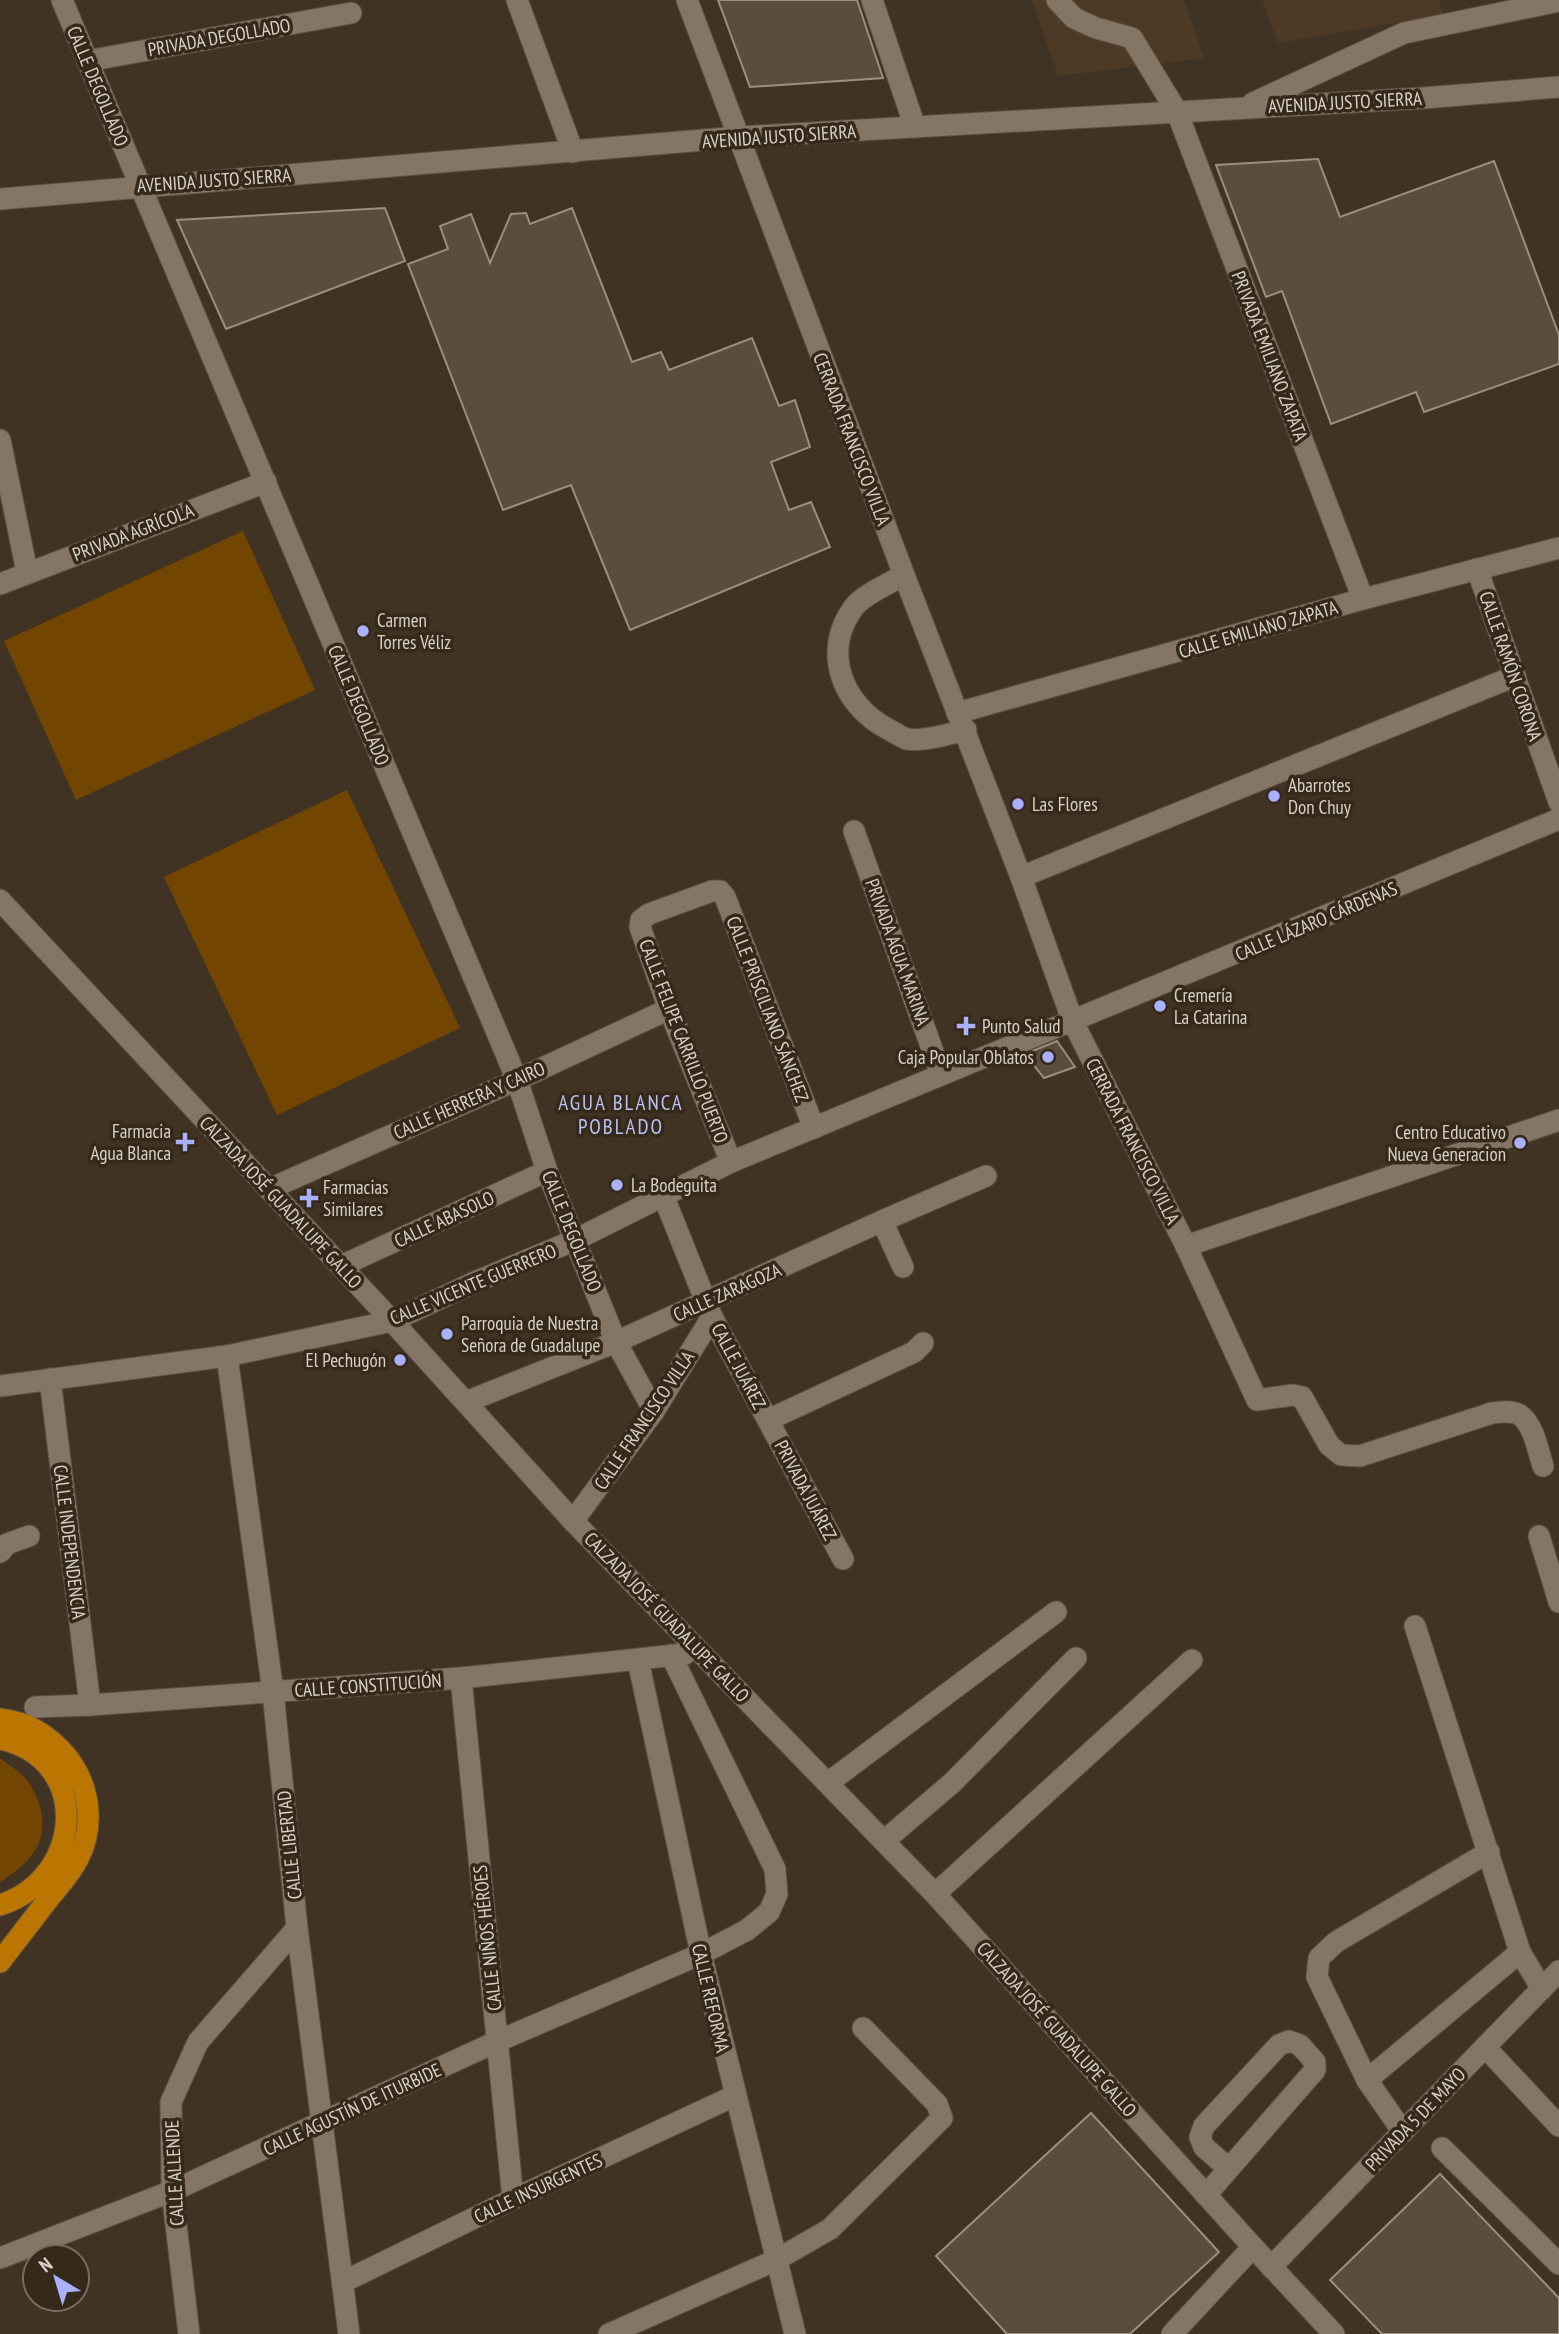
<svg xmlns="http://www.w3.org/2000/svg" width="1559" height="2334" font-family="'PT Sans Narrow',sans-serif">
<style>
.built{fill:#4c3a26}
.green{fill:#724600}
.building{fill:#5a4d3d;stroke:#9d8e7d;stroke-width:2}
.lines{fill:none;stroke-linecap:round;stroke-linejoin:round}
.minor-casing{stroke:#5c5144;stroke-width:23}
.highway-casing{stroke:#5c5144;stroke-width:23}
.minor{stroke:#847565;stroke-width:21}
.highway{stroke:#ba7600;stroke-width:21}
.poi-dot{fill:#aab0fb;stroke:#35291a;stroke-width:2.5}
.labels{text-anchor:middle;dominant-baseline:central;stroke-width:7;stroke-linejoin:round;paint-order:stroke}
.street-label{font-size:19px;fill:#d9d1c8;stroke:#35291a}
.poi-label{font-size:19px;fill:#d9d1c8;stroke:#35291a;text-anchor:start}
.neighbourhood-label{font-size:21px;letter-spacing:2px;fill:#bbc0f9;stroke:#35291a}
</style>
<rect width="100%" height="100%" fill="#403324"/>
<g class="built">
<path d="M1032,0H1184L1204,58L1058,76Z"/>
<path d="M1262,0H1439L1444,15L1278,43Z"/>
</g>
<g class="green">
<path d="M243,531L315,690L76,800L4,641Z"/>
<path d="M347,790L460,1028L277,1115L164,877Z"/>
<path d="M0,1758C9,1765 23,1773 29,1783C56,1826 41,1858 0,1882Z"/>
</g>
<g class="building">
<path d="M718,0H857L883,78L750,87Z"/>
<path d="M1318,159L1340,217L1494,161L1559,335V364L1424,412L1416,392L1331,424L1282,291L1266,297L1216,165Z"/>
<path d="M385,208L405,261L226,329L177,220Z"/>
<path d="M572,208L632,362L661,352L669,370L752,338L779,406L795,400L810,447L771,462L789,510L811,502L830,547L630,630L571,485L503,510L408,264L448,249L440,226L471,214L490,263L511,214L526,213L530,224Z"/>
<path d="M1057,1041L1075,1067L1044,1078L1025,1054Z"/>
<path d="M1091,2113L1219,2252L1130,2334H1007L936,2256Z"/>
<path d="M1440,2174L1559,2298V2334H1382L1330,2280Z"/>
</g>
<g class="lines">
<g class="minor-casing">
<g id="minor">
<path d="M62,0L517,1080L547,1171L616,1342L654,1411"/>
<path d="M517,0L573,152"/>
<path d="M687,0L904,575L1021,877L1073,1022L1186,1246L1257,1400L1293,1395L1302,1397L1329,1445L1341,1455L1360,1456L1492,1413C1501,1412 1512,1410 1520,1415C1534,1425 1538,1451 1543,1466"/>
<path d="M872,0L915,127"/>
<path d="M1057,0L1074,18L1096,28L1132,38L1177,112L1363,599"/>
<path d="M87,61L351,13"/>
<path d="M1253,103L1404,33L1559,1"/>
<path d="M0,199L739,137L1423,98L1559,87"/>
<path d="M0,440L27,572"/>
<path d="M1477,569L1559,802"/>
<path d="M904,575C890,583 863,595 854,607C821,651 842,705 888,729C894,732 901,737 907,739C922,742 950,734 966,730"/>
<path d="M0,584L266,482"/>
<path d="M957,713L1363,599L1559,548"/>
<path d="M854,831L941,1074"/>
<path d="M1021,877L1515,676"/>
<path d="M0,900L392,1321L573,1521L935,1894L1253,2247L1334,2334"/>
<path d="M731,1162L669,1009L640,927L641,920L649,914L712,891H720L725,897L814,1128"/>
<path d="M269,1189L517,1080L669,1009"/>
<path d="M663,1195L712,1317L843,1559"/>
<path d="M882,1221L903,1267"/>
<path d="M1186,1246L1559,1120"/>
<path d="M341,1266L547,1171"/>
<path d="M227,1356L273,1692L297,1928L349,2334"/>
<path d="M50,1379L90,1705"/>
<path d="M0,1386L227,1356L392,1321L475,1282L575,1240L731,1162L1559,819"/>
<path d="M466,1402L616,1342L882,1221L986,1176"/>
<path d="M768,1420L914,1352L923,1343"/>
<path d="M573,1521L654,1411L712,1317"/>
<path d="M1539,1536L1559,1602"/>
<path d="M0,1552L7,1544L29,1536"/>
<path d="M1415,1626L1520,1952L1542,1989"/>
<path d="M638,1660L701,1954L795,2334"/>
<path d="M461,1678L513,2199"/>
<path d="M35,1707L90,1705L461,1678L685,1654"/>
<path d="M828,1783L1056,1612"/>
<path d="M884,1841L952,1783L1076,1658"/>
<path d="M935,1894L1192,1660"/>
<path d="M1485,2047L1559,2126"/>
<path d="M1367,2080L1520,1952"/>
<path d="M1403,2132L1367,2080L1317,1977L1319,1958L1336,1942L1489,1852"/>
<path d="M1442,2148L1559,2264"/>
<path d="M1206,2195L1315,2070V2062L1300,2045L1289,2041L1279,2045L1204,2126L1200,2137L1204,2147L1228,2168"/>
<path d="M0,2258L172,2191L498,2041L701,1954L747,1930L769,1912L777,1894L775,1869L671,1655"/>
<path d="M1271,2267L1559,1971"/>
<path d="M343,2282L513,2199L734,2096"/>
<path d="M189,2334L172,2191L171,2102L198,2042L297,1928"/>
<path d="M609,2334L776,2260L830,2229L942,2118L937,2104L863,2028"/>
<path d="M1172,2334L1253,2247"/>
</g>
</g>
<g class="highway-casing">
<g id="highway">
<path d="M0,1719C28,1722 50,1736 68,1758C90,1787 95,1826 78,1859C70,1875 57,1888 46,1902C31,1922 15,1942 0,1962"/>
<path d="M0,1739C93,1759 84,1878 0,1905"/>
</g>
</g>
<use href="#minor" class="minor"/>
<use href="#highway" class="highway"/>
</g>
<g class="poi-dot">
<circle cx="363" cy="631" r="7"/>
<circle cx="1274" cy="796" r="7"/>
<circle cx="1018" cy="804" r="7"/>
<circle cx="1160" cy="1006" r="7"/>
<path d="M962.5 1015.5h7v7h7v7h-7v7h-7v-7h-7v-7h7z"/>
<circle cx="1048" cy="1057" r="7"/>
<path d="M181.5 1131.5h7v7h7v7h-7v7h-7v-7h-7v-7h7z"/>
<circle cx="1520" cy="1143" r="7"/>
<circle cx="617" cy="1185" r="7"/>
<path d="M305.5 1187.5h7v7h7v7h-7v7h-7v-7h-7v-7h7z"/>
<circle cx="447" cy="1334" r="7"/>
<circle cx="400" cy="1360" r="7"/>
</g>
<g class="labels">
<g class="street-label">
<text transform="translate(219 37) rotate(-10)">PRIVADA DEGOLLADO</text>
<text transform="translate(98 86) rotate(67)">CALLE DEGOLLADO</text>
<text transform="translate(1345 102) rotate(-3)">AVENIDA JUSTO SIERRA</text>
<text transform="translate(779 136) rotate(-4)">AVENIDA JUSTO SIERRA</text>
<text transform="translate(214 180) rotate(-4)">AVENIDA JUSTO SIERRA</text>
<text transform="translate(1270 356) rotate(69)">PRIVADA EMILIANO ZAPATA</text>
<text transform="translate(852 439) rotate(69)">CERRADA FRANCISCO VILLA</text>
<text transform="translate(133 532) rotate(-21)">PRIVADA AGRÍCOLA</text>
<text transform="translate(1258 629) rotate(-16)">CALLE EMILIANO ZAPATA</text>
<text transform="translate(1511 666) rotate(71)">CALLE RAMÓN CORONA</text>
<text transform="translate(359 705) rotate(67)">CALLE DEGOLLADO</text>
<text transform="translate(1316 921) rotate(-23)">CALLE LÁZARO CÁRDENAS</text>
<text transform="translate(898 952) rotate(70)">PRIVADA AGUA MARINA</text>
<text transform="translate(768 1009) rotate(69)">CALLE PRISCILIANO SÁNCHEZ</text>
<text transform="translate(684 1041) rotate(69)">CALLE FELIPE CARRILLO PUERTO</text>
<text transform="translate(469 1100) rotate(-24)">CALLE HERRERA Y CAIRO</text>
<text transform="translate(1133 1141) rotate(63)">CERRADA FRANCISCO VILLA</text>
<text transform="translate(281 1202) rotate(47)">CALZADA JOSÉ GUADALUPE GALLO</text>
<text transform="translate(444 1219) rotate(-25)">CALLE ABASOLO</text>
<text transform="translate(572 1231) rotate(68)">CALLE DEGOLLADO</text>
<text transform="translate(473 1284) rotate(-23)">CALLE VICENTE GUERRERO</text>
<text transform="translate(727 1292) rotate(-24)">CALLE ZARAGOZA</text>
<text transform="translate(739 1366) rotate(62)">CALLE JUÁREZ</text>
<text transform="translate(644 1420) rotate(-56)">CALLE FRANCISCO VILLA</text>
<text transform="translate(806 1490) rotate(62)">PRIVADA JUÁREZ</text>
<text transform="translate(70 1542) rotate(83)">CALLE INDEPENDENCIA</text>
<text transform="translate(667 1617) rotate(46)">CALZADA JOSÉ GUADALUPE GALLO</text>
<text transform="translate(368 1685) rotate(-4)">CALLE CONSTITUCIÓN</text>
<text transform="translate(289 1845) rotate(-96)">CALLE LIBERTAD</text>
<text transform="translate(487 1938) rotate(-96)">CALLE NIÑOS HÉROES</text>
<text transform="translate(711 1998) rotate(77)">CALLE REFORMA</text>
<text transform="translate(1057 2029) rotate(48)">CALZADA JOSÉ GUADALUPE GALLO</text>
<text transform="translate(352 2109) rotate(-25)">CALLE AGUSTÍN DE ITURBIDE</text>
<text transform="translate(1415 2119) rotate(-46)">PRIVADA 5 DE MAYO</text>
<text transform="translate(174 2173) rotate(-93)">CALLE ALLENDE</text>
<text transform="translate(538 2188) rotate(-25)">CALLE INSURGENTES</text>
</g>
<g class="poi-label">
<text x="377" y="620">Carmen<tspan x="377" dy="22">Torres Véliz</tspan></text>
<text x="1288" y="785">Abarrotes<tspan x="1288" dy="22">Don Chuy</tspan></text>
<text x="1032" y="804">Las Flores</text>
<text x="1174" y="995">Cremería<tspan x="1174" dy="22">La Catarina</tspan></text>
<text x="982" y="1026">Punto Salud</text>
<text x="1034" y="1057" text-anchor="end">Caja Popular Oblatos</text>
<text x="171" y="1131" text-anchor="end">Farmacia<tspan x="171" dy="22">Agua Blanca</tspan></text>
<text x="1506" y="1132" text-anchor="end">Centro Educativo<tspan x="1506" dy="22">Nueva Generacion</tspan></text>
<text x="631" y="1185">La Bodeguita</text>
<text x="323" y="1187">Farmacias<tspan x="323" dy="22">Similares</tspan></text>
<text x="461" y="1323">Parroquia de Nuestra<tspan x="461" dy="22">Señora de Guadalupe</tspan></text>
<text x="386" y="1360" text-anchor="end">El Pechugón</text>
</g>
<g class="neighbourhood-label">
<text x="621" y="1102">AGUA BLANCA<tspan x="621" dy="24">POBLADO</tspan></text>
</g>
</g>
<g transform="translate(56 2278) rotate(322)"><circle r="33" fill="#35291a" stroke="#776c60" stroke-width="2"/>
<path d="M0-5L12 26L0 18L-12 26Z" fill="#aab0fb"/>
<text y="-10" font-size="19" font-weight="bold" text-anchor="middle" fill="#d9d1c8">N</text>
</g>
</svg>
